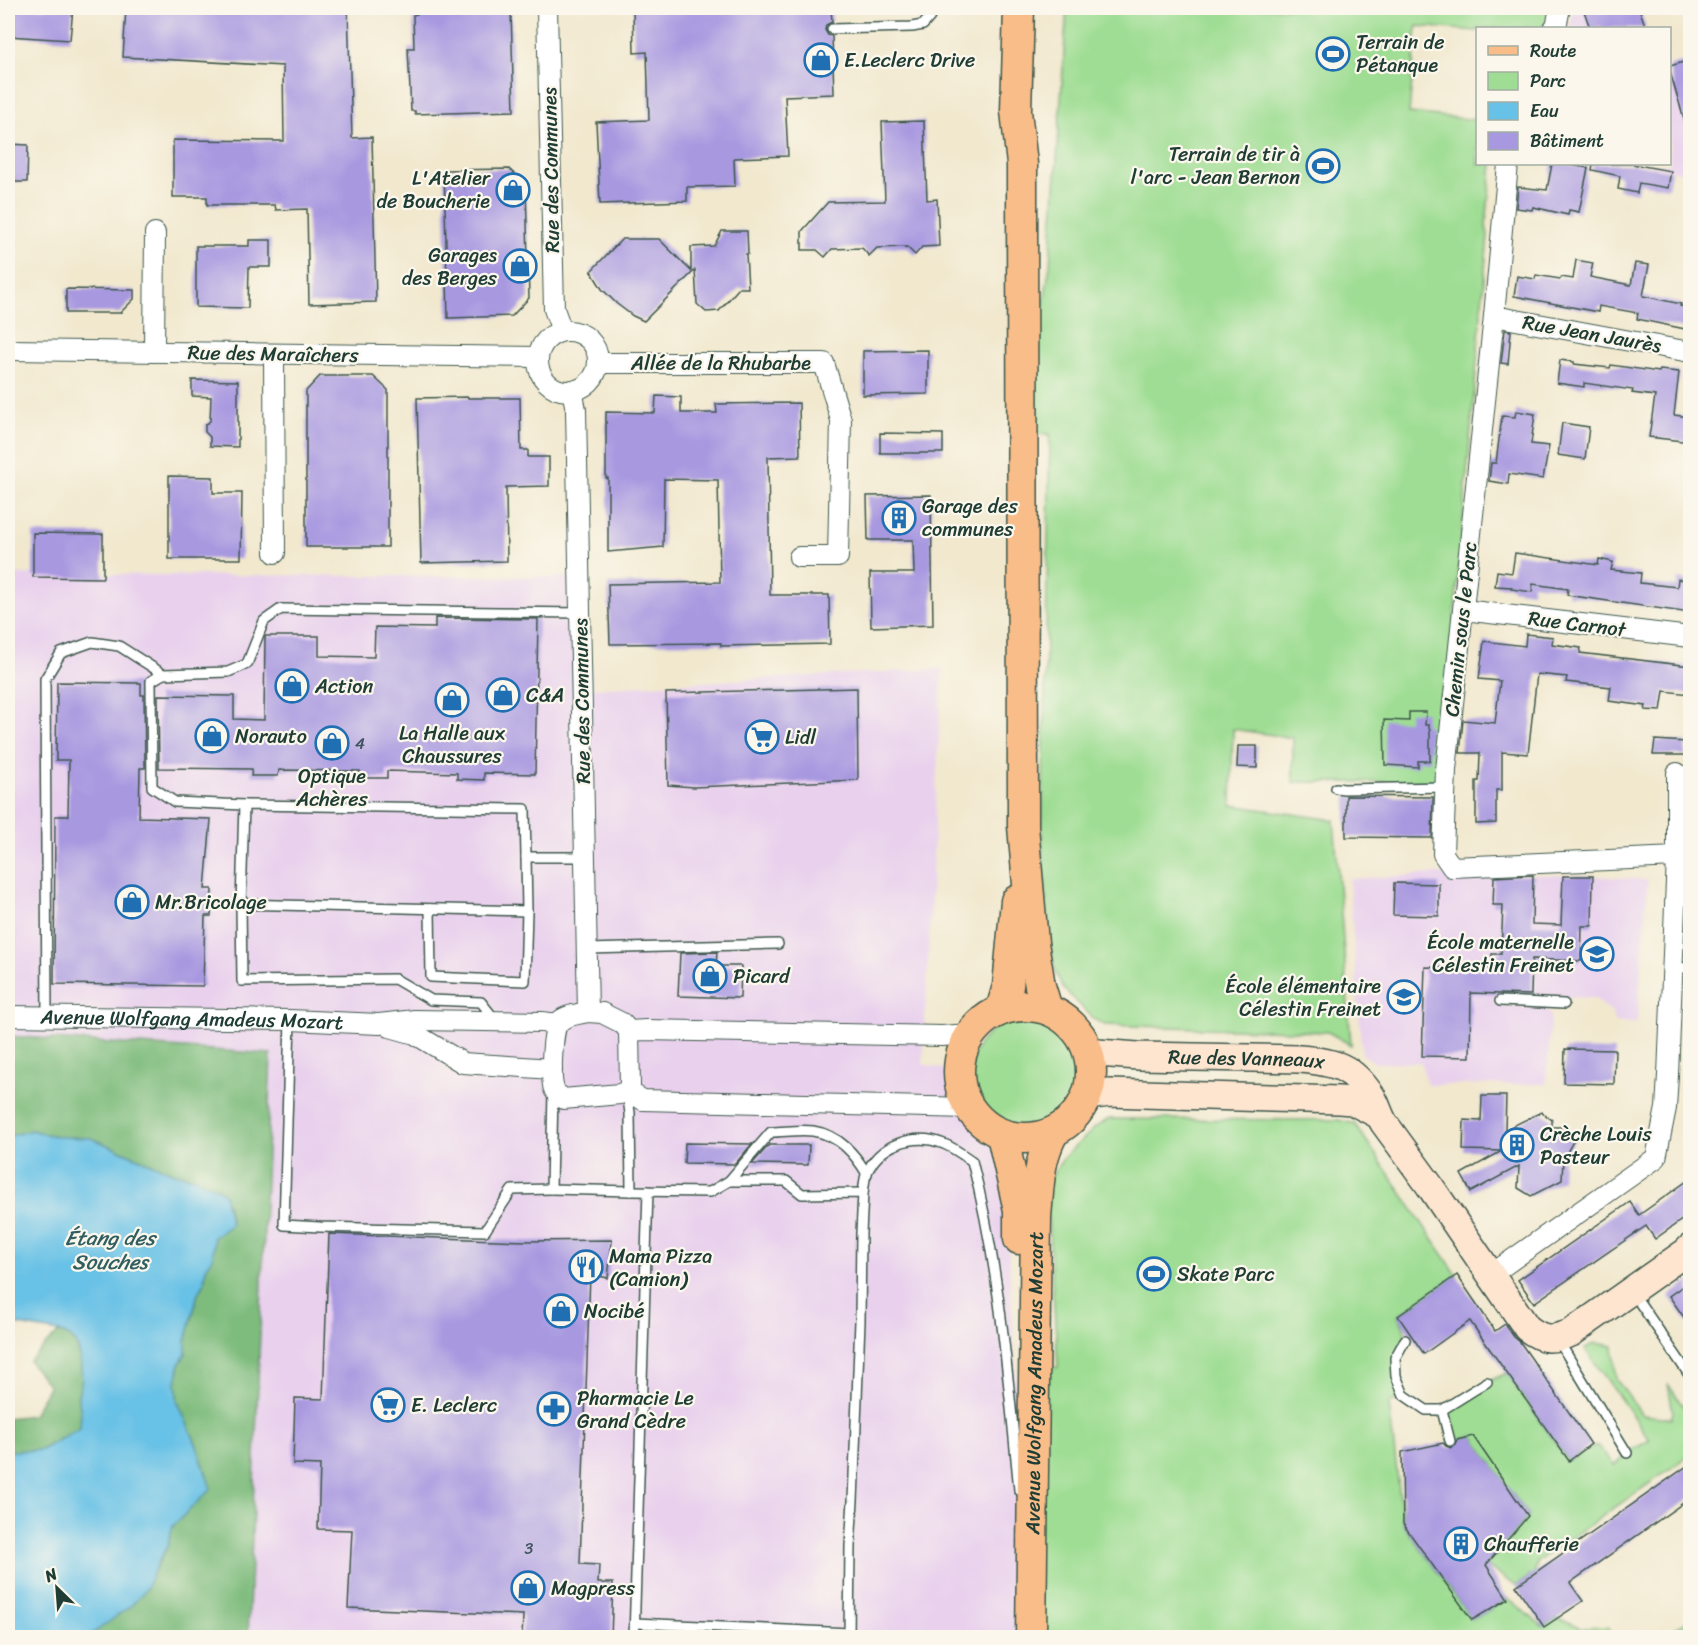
<svg xmlns="http://www.w3.org/2000/svg" width="1698" height="1645" font-family="Sriracha,sans-serif">
<style>
.built{fill:#e9d1ed}
.green{fill:#9edd93;stroke:#5e8d64;stroke-width:1.5}
.forest{fill:#7ebc7d;stroke:#4e7c58;stroke-width:1.5}
.water{fill:#68c1e6;stroke:#447f8d;stroke-width:1.5}
.building{fill:#a898e0}
.lines{fill:none;stroke-linecap:round;stroke-linejoin:round}
.lane-casing{stroke:#3e574b;stroke-width:12}
.street-casing{stroke:#3e574b;stroke-width:22}
.secondary-casing{stroke:#3e574b;stroke-width:30}
.primary-casing{stroke:#3e574b;stroke-width:33}
.lane{stroke:#fff;stroke-width:9}
.street{stroke:#fff;stroke-width:20}
.secondary{stroke:#fde5d0;stroke-width:27}
.primary{stroke:#f9bd89;stroke-width:30}
.labels{text-anchor:middle;dominant-baseline:central;stroke-width:4.5;stroke-linejoin:round;paint-order:stroke}
.number-label{font-size:16px;fill:#41545f}
.poi-label{font-size:20px;fill:#1f3d34;stroke:#fbf7ec;text-anchor:start}
.street-label{font-size:20px;fill:#1f3d34;stroke:#fbf7ec}
.water-label{font-size:21px;font-style:italic;fill:#315e60;stroke:#fbf7ec}
</style>
<rect width="100%" height="100%" fill="#fbf7ec"/>
<filter id="ink" filterUnits="userSpaceOnUse"><feTurbulence type="fractalNoise" baseFrequency=".0167" numOctaves="2"/><feDisplacementMap in="SourceGraphic" scale="12" xChannelSelector="R" yChannelSelector="G"/><feConvolveMatrix kernelMatrix="1 2 1 2 8 2 1 2 1" color-interpolation-filters="sRGB"/></filter>
<filter id="wash" filterUnits="userSpaceOnUse"><feTurbulence type="fractalNoise" baseFrequency=".008" numOctaves="4" result="noise"/><feDisplacementMap in="SourceGraphic" scale="24" xChannelSelector="R" yChannelSelector="G"/><feGaussianBlur stdDeviation="1.35" result="paint"/><feColorMatrix in="noise" values="0 0 0 0 0 0 0 0 0 0 0 0 0 0 0 0 0 1.4 0 .05"/><feComposite in="paint" operator="in"/></filter>
<g filter="url(#wash)">
<rect width="100%" height="100%" fill="#f1e8ce"/>
<g class="built">
<path d="M1574,8H1639L1646,28H1570Z"/>
<path d="M1690,60V174L1640,164H1670V66Z"/>
<path d="M8,574L576,577L593,688L942,669L923,1064L958,1073L959,1083L969,1108L984,1125L1002,1135L1031,1637H247L264,1054L8,1036Z"/>
<path d="M1450,873L1593,876L1648,880L1637,1023L1614,1022L1612,1012L1594,998L1496,994L1495,1005L1544,1007L1551,1014L1546,1084L1427,1085L1421,1062L1376,1063L1362,1054L1349,879Z"/>
</g>
<g class="green">
<path d="M1067,8H1554L1545,28H1478L1477,31L1417,26L1409,113L1477,120L1478,164H1492L1486,226L1488,235L1440,782H1293V738L1233,729L1231,805L1334,820L1351,1045L1328,1032L1105,1025L1095,1020L1063,988L1056,973L1049,941L1042,842L1050,434L1022,435L1050,265Z"/>
<circle cx="1024" cy="1073" r="53"/>
<path d="M1109,1119L1338,1120L1355,1124L1457,1275L1398,1316C1410,1336 1406,1338 1395,1358L1404,1395L1389,1404L1403,1524L1472,1620L1508,1599L1544,1627L1556,1619L1569,1622L1582,1628L1608,1627L1615,1637H1031L1021,1370L1058,1367L1046,1185L1064,1157L1097,1126Z"/>
<path d="M1595,1343L1613,1346L1616,1379L1642,1415L1671,1418L1673,1412L1668,1384L1687,1412H1690V1455L1538,1561L1534,1573L1516,1586L1486,1565L1528,1516L1473,1436L1450,1441L1442,1410L1487,1382L1507,1373L1568,1461L1597,1445L1614,1466L1627,1453L1650,1440L1585,1349Z"/>
<path d="M1690,1620V1637H1663L1662,1636Z"/>
</g>
<g class="forest">
<path d="M8,1036L271,1054L248,1637H87L133,1604L153,1573L167,1547L173,1526L197,1502L207,1475L197,1446L177,1400L176,1382L180,1363L186,1354V1342L198,1293L204,1284L206,1268L213,1257L214,1237L231,1224L227,1203L191,1177L174,1173L91,1138L64,1137L44,1134L32,1130L8,1136Z"/>
<path d="M59,1332L70,1337L76,1343L80,1355L82,1379L78,1396L81,1412L80,1428L41,1450L8,1451V1418L33,1415L49,1386L29,1361Z"/>
</g>
<path class="water" d="M32,1130L44,1134L64,1137L91,1138L174,1173L191,1177L217,1188L224,1194L231,1225L214,1237L213,1257L206,1268L204,1284L198,1293L186,1342V1354L180,1363L176,1382L177,1400L197,1446L211,1489L173,1526L167,1547L159,1560L146,1589L133,1604L98,1630L87,1637H8V1451L41,1450L80,1428L81,1412L78,1396L82,1379L80,1355L76,1343L70,1337L59,1332L8,1323V1136Z"/>
<g id="blocks">
<g class="building">
<path d="M10,8H73L70,40L8,36Z"/>
<path d="M126,8H348L352,138L372,137L376,302L309,304L307,209L276,210L275,205H207V197H173V140L284,141L283,66L123,57Z"/>
<path d="M454,8V13L511,12L514,111L415,114V111H411L408,48H414L413,15L417,14V10Z"/>
<path d="M633,8H831L832,22L826,25L825,30L828,35L832,36L834,94L785,96L788,156L734,158L735,186L687,187V201L600,204L596,122L649,120L647,52L634,53Z"/>
<path d="M1583,8H1639L1646,28H1590Z"/>
<path d="M1690,60V128L1687,129L1670,72V66Z"/>
<path d="M924,121L927,200L937,199L939,246L922,247L915,255L907,247L877,248L869,256L862,248L832,249L825,257L817,250H802V231L828,202L885,201L882,122Z"/>
<path d="M8,144L28,145L27,182H8Z"/>
<path d="M1552,164H1565L1588,168L1579,212L1569,210L1568,215L1533,207L1532,210L1516,208L1518,187L1547,190Z"/>
<path d="M1593,164H1632L1671,171L1668,188L1639,183L1637,193L1618,189L1620,176L1592,170Z"/>
<path d="M509,169L526,185L529,298L512,316L448,318L444,170Z"/>
<path d="M722,231H747L748,254H746L748,288H739L719,311L706,312L697,304L695,270L644,321L633,316L617,304L602,289L591,271L622,239H659L691,271V247L714,246Z"/>
<path d="M249,240H271V267H249L248,308L196,307V246H249Z"/>
<path d="M1576,260L1593,263L1590,277L1631,285L1635,263L1649,265L1643,296L1681,304L1680,306L1690,308V330L1637,319L1638,313L1599,306L1598,312L1514,296L1517,276L1535,279L1536,275L1560,279L1561,277L1573,279Z"/>
<path d="M66,289L134,290V299L120,313H66Z"/>
<path d="M1505,330L1511,331L1508,364L1501,363Z"/>
<path d="M928,350V394L863,395V351Z"/>
<path d="M1560,360L1574,362V364L1610,368L1611,365L1659,372L1660,370L1679,372L1674,415L1690,417V442L1649,437L1655,396L1632,393L1633,390L1584,383V387L1557,383Z"/>
<path d="M320,376H373L388,390V547H306V391Z"/>
<path d="M192,380L238,381V447L210,446V437L205,432V425L210,421L211,397L192,396Z"/>
<path d="M656,396L681,397V413H717L716,404L799,403L800,456L768,457L770,595H829L830,644L721,646V643L610,644L608,584L720,582L718,480L664,479L663,547L608,552V478H606V412L655,413Z"/>
<path d="M468,397V398H520L521,450H528V457H549V486L506,487L507,561L421,563L417,398Z"/>
<path d="M1516,411L1535,414L1531,444L1549,446L1543,479L1509,474L1508,484L1489,481L1491,463H1496L1502,416L1515,417Z"/>
<path d="M1562,423L1589,427L1585,459L1558,455Z"/>
<path d="M880,433L943,434V453H880Z"/>
<path d="M169,476L213,477V493H242L241,559H169Z"/>
<path d="M931,495L933,625L871,627L870,573H914L913,540H868L867,496Z"/>
<path d="M33,533L103,534V578L33,577Z"/>
<path d="M1515,553L1598,565L1599,559L1613,562L1611,570L1641,573L1640,583L1677,587L1678,579L1690,581V613L1567,595L1568,589L1533,584L1532,592L1511,589L1512,587L1495,586L1497,571L1512,573Z"/>
<path d="M435,618L538,619L535,774L484,773V780L457,779V773L387,771V778H360V771L279,770L278,776H251L252,769L159,768L158,695L234,696V719L264,720L265,636H319V656L374,657L375,627L435,628Z"/>
<path d="M1526,634L1553,637L1552,644L1581,648L1580,653L1690,666V694L1664,691L1661,711L1645,710L1646,706L1609,701L1611,687L1566,682L1567,677L1537,674L1528,754L1502,752V790H1496V823L1476,824V781H1479L1480,753H1460L1463,720L1495,723L1500,681L1479,679L1484,641L1525,646Z"/>
<path d="M57,682L141,683V695H144L145,768H140L139,817L211,819L205,889H212L211,916H205L203,986L54,984L55,816H68L69,760H56Z"/>
<path d="M857,688L858,780L694,787L668,785L666,693Z"/>
<path d="M1409,712H1426L1425,725H1429V729L1430,730V761H1418V767L1385,765L1384,720L1409,721Z"/>
<path d="M1655,740L1686,742L1685,755H1653Z"/>
<path d="M1238,746H1257V768L1237,767Z"/>
<path d="M1346,796L1433,797L1432,838L1346,837Z"/>
<path d="M1533,875L1532,924L1561,925L1563,876H1593L1592,926H1582L1581,961L1532,959L1531,995L1471,993L1470,1057L1422,1056L1425,967L1491,969L1492,954H1501L1503,905H1493L1494,877Z"/>
<path d="M1394,883L1439,884V916L1393,915Z"/>
<path d="M717,952L716,966H741L740,998L678,996L680,953Z"/>
<path d="M1565,1049L1615,1050L1614,1084L1564,1083Z"/>
<path d="M1482,1096H1506L1505,1130L1541,1112L1552,1120V1127H1567L1574,1140L1563,1159L1562,1180L1531,1196L1518,1188L1519,1166L1471,1192L1461,1174L1502,1151L1463,1150L1464,1120L1481,1121Z"/>
<path d="M685,1143L752,1144L735,1164L684,1163Z"/>
<path d="M769,1145H809L808,1165L752,1164Z"/>
<path d="M1690,1179V1214L1655,1239L1646,1226L1534,1303L1518,1280L1630,1202L1639,1215Z"/>
<path d="M329,1234L525,1241L612,1240L608,1278L590,1274L580,1564L599,1565L598,1583H613L611,1638H522L523,1615L348,1608L352,1530L318,1529L320,1465L293,1464L295,1398L323,1399Z"/>
<path d="M1457,1275L1495,1331L1505,1324L1514,1337L1520,1342L1591,1444L1569,1461L1470,1321L1424,1354L1398,1316Z"/>
<path d="M1690,1281V1326L1669,1296Z"/>
<path d="M1473,1436L1528,1516L1486,1565L1508,1599L1472,1620L1403,1524L1402,1452L1443,1443L1446,1446L1451,1448L1455,1445L1457,1440Z"/>
<path d="M1690,1464V1498L1570,1583L1583,1601L1544,1627L1516,1586Z"/>
</g>
</g>
</g>
<g filter="url(#ink)">
<use href="#blocks" fill-opacity="0" stroke="#3e574b" stroke-width="1.5"/>
<g class="lines">
<g class="lane-casing">
<g id="lane">
<path d="M832,29L912,27L923,25L930,17V8"/>
<path d="M1336,788L1344,789L1445,787"/>
<path d="M244,805L175,802L152,787L151,681L163,674L228,672L247,664L264,621L281,609L580,613"/>
<path d="M241,904L527,911L526,857H585"/>
<path d="M430,909L431,977L525,981L527,911"/>
<path d="M587,949L778,944"/>
<path d="M1673,969L1690,967"/>
<path d="M1500,1001L1564,1004"/>
<path d="M47,1017L45,679L61,653L92,642L119,646L163,674"/>
<path d="M290,1020L284,1225L320,1227L485,1231L512,1190L551,1189"/>
<path d="M496,1021L481,1002L431,1000L395,979L242,981L241,904L244,805L525,809L526,857"/>
<path d="M553,1091L551,1189L631,1191L630,1113L627,1092"/>
<path d="M729,1181L771,1132C784,1132 800,1129 813,1131C839,1135 855,1154 867,1174"/>
<path d="M631,1191L710,1192L729,1181H786L802,1194L863,1193L861,1233L860,1321L853,1501L850,1546L849,1638"/>
<path d="M863,1193C864,1188 864,1181 866,1175C878,1144 915,1132 944,1144C954,1148 963,1155 972,1161C1000,1269 1008,1379 1019,1490"/>
<path d="M1633,1293L1690,1376"/>
<path d="M1405,1340L1395,1358L1396,1376L1404,1395L1426,1410H1442L1450,1441"/>
<path d="M1558,1340L1627,1453"/>
<path d="M1442,1410L1487,1382"/>
<path d="M635,1623L849,1633"/>
<path d="M634,1638L648,1191"/>
</g>
</g>
<g class="street-casing">
<g id="street">
<path d="M547,8L554,309L562,331"/>
<path d="M1554,28L1556,27L1560,8"/>
<path d="M1508,164L1494,316L1446,770L1443,854L1452,867L1677,857"/>
<path d="M1494,316L1690,352"/>
<circle cx="568" cy="361" r="30"/>
<path d="M8,350L538,357"/>
<path d="M154,352L155,233"/>
<path d="M274,354L275,553"/>
<path d="M598,363H824L841,420L838,557H799"/>
<path d="M572,390L576,410L588,1012"/>
<path d="M1464,610L1690,637"/>
<path d="M588,1012L602,1013L622,1023L629,1031L630,1086L627,1091L620,1094L563,1099C560,1096 555,1093 554,1089C550,1079 552,1032 558,1023C564,1015 579,1014 588,1012Z"/>
<path id="s1" d="M8,1016L290,1020L379,1024L415,1020L542,1022L558,1024"/>
<path d="M390,1027L415,1034L463,1063L552,1069"/>
<path d="M629,1031L646,1030L942,1036L969,1034"/>
<path d="M627,1091L643,1100L969,1108"/>
<path d="M1492,1274L1656,1158L1666,1108L1668,1075L1677,857V773"/>
</g>
</g>
<g class="secondary-casing">
<g id="secondary">
<path id="s2" d="M1088,1050L1098,1053L1138,1056L1300,1059C1335,1062 1352,1066 1372,1097C1377,1105 1379,1115 1384,1123L1430,1186L1527,1328C1544,1341 1552,1340 1571,1333L1686,1252L1690,1248"/>
<path d="M1087,1096L1110,1093L1339,1100L1352,1101L1379,1115"/>
</g>
</g>
<g class="primary-casing">
<g id="primary">
<path d="M1019,8L1016,111L1022,164L1023,826L1033,943L1040,986L1047,1009"/>
<circle cx="1025" cy="1072" r="66"/>
<path d="M1001,1010L1008,986L1016,901"/>
<path d="M1002,1135L1019,1210V1239"/>
<path id="s3" d="M1031,1638L1036,1217C1039,1185 1038,1161 1053,1133"/>
</g>
</g>
<use href="#lane" class="lane"/>
<use href="#street" class="street"/>
<use href="#secondary" class="secondary"/>
<use href="#primary" class="primary"/>
</g>
</g>
<defs>
<g id="stadium-ring" transform="scale(1.725)"><circle r="9.5" fill="#fbf7ec" stroke="#1f6fb2" stroke-width="1.5"/><path d="M0-5a6.5 5 0 1 0 0 10a6.5 5 0 1 0 0-10ZM-3.5-1.8h7v3.6h-7Z" fill="#1f6fb2"/></g>
<g id="shop-ring" transform="scale(1.725)"><circle r="9.5" fill="#fbf7ec" stroke="#1f6fb2" stroke-width="1.5"/><path d="M-5-2.5h2.3a2.7 3.5 0 0 1 5.4 0H5L5.5 6h-11ZM-1.5-2.5h3a1.5 2.3 0 0 0-3 0Z" fill="#1f6fb2"/></g>
<g id="building-ring" transform="scale(1.725)"><circle r="9.5" fill="#fbf7ec" stroke="#1f6fb2" stroke-width="1.5"/><path d="M-4-6H4V6H1V3H-1V6H-4ZM-2.5-4.3h1.7v1.8h-1.7ZM.8-4.3h1.7v1.8H.8ZM-2.5-1h1.7V.8h-1.7ZM.8-1h1.7V.8H.8Z" fill="#1f6fb2"/></g>
<g id="supermarket-ring" transform="scale(1.725)"><circle r="9.5" fill="#fbf7ec" stroke="#1f6fb2" stroke-width="1.5"/><path d="M-6-5.5h2.5l.6 2H6L4.5 2H-2.5L-4.4-4H-6ZM-1.5 3.2a1.3 1.3 0 1 0 .1 0ZM3 3.2a1.3 1.3 0 1 0 .1 0Z" fill="#1f6fb2"/></g>
<g id="school-ring" transform="scale(1.725)"><circle r="9.5" fill="#fbf7ec" stroke="#1f6fb2" stroke-width="1.5"/><path d="M0-5L7-2L0 1L-7-2ZM-4 1L0 2.5L4 1V4Q0 6-4 4Z" fill="#1f6fb2"/></g>
<g id="restaurant-ring" transform="scale(1.725)"><circle r="9.5" fill="#fbf7ec" stroke="#1f6fb2" stroke-width="1.5"/><path d="M-5-6h1v4h1v-4h1v4h1v-4h1v5L-1.5 .5V6h-2V.5L-5-1ZM5-6V6H3V1.5H1.5Q1.5-4 5-6Z" fill="#1f6fb2"/></g>
<g id="pharmacy-ring" transform="scale(1.725)"><circle r="9.5" fill="#fbf7ec" stroke="#1f6fb2" stroke-width="1.5"/><path d="M-2-6h4v4h4v4h-4v4h-4v-4h-4v-4h4Z" fill="#1f6fb2"/></g>
</defs>
<g fill-rule="evenodd">
<use href="#stadium-ring" x="1333" y="54"/>
<use href="#shop-ring" x="821" y="60"/>
<use href="#stadium-ring" x="1323" y="166"/>
<use href="#shop-ring" x="513" y="190"/>
<use href="#shop-ring" x="520" y="266"/>
<use href="#building-ring" x="899" y="518"/>
<use href="#shop-ring" x="292" y="686"/>
<use href="#shop-ring" x="503" y="695"/>
<use href="#shop-ring" x="452" y="700"/>
<use href="#shop-ring" x="212" y="736"/>
<use href="#supermarket-ring" x="762" y="737"/>
<use href="#shop-ring" x="332" y="743"/>
<use href="#shop-ring" x="132" y="902"/>
<use href="#school-ring" x="1597" y="954"/>
<use href="#shop-ring" x="710" y="976"/>
<use href="#school-ring" x="1404" y="997"/>
<use href="#building-ring" x="1517" y="1145"/>
<use href="#restaurant-ring" x="586" y="1267"/>
<use href="#stadium-ring" x="1154" y="1274"/>
<use href="#shop-ring" x="561" y="1311"/>
<use href="#supermarket-ring" x="388" y="1405"/>
<use href="#pharmacy-ring" x="554" y="1409"/>
<use href="#building-ring" x="1461" y="1544"/>
<use href="#shop-ring" x="528" y="1588"/>
</g>
<g class="labels">
<g class="number-label">
<text x="360" y="743">4</text>
<text x="529" y="1548">3</text>
</g>
<g class="poi-label">
<text x="1356" y="42">Terrain de<tspan x="1356" dy="23">Pétanque</tspan></text>
<text x="844" y="60">E.Leclerc Drive</text>
<text x="1300" y="154" text-anchor="end">Terrain de tir à<tspan x="1300" dy="23">l'arc - Jean Bernon</tspan></text>
<text x="490" y="178" text-anchor="end">L'Atelier<tspan x="490" dy="23">de Boucherie</tspan></text>
<text x="497" y="255" text-anchor="end">Garages<tspan x="497" dy="23">des Berges</tspan></text>
<text x="922" y="506">Garage des<tspan x="922" dy="23">communes</tspan></text>
<text x="315" y="686">Action</text>
<text x="526" y="695">C&amp;A</text>
<text x="452" y="733" text-anchor="middle">La Halle aux<tspan x="452" dy="23">Chaussures</tspan></text>
<text x="235" y="736">Norauto</text>
<text x="785" y="737">Lidl</text>
<text x="332" y="776" text-anchor="middle">Optique<tspan x="332" dy="23">Achères</tspan></text>
<text x="155" y="902">Mr.Bricolage</text>
<text x="1574" y="942" text-anchor="end">École maternelle<tspan x="1574" dy="23">Célestin Freinet</tspan></text>
<text x="733" y="976">Picard</text>
<text x="1381" y="986" text-anchor="end">École élémentaire<tspan x="1381" dy="23">Célestin Freinet</tspan></text>
<text x="1540" y="1134">Crèche Louis<tspan x="1540" dy="23">Pasteur</tspan></text>
<text x="609" y="1256">Mama Pizza<tspan x="609" dy="23">(Camion)</tspan></text>
<text x="1177" y="1274">Skate Parc</text>
<text x="584" y="1311">Nocibé</text>
<text x="577" y="1398">Pharmacie Le<tspan x="577" dy="23">Grand Cèdre</tspan></text>
<text x="411" y="1405">E. Leclerc</text>
<text x="1484" y="1544">Chaufferie</text>
<text x="551" y="1588">Magpress</text>
</g>
<g class="street-label">
<text transform="translate(551 170) rotate(-91)">Rue des Communes</text>
<text transform="translate(1592 334) rotate(10)">Rue Jean Jaurès</text>
<text transform="translate(273 354) rotate(1)">Rue des Maraîchers</text>
<text x="721" y="363">Allée de la Rhubarbe</text>
<text transform="translate(1577 624) rotate(7)">Rue Carnot</text>
<text transform="translate(1461 629) rotate(-84)">Chemin sous le Parc</text>
<text transform="translate(582 701) rotate(-91)">Rue des Communes</text>
<text stroke="none"><textPath href="#s1" startOffset="184">Avenue Wolfgang Amadeus Mozart</textPath></text>
<text stroke="none"><textPath href="#s2" startOffset="159">Rue des Vanneaux</textPath></text>
<text stroke="none"><textPath href="#s3" startOffset="255">Avenue Wolfgang Amadeus Mozart</textPath></text>
</g>
<g class="water-label">
<text x="110" y="1238">Étang des<tspan x="110" dy="24">Souches</tspan></text>
</g>
</g>
<rect width="1698" height="1645" fill="none" stroke="#fbf7ec" stroke-width="30"/>
<rect x="1476" y="27" width="195" height="138" fill="#fbf7ec" stroke="#a3ada2" stroke-width="1.5"/>
<rect x="1488" y="46" width="30" height="9" fill="#f9bd89" stroke="#a3ada2" stroke-width="1.5"/>
<text x="1530" y="57" font-size="18" fill="#1f3d34">Route</text>
<rect x="1488" y="72" width="30" height="18" fill="#9edd93" stroke="#a3ada2" stroke-width="1.5"/>
<text x="1530" y="87" font-size="18" fill="#1f3d34">Parc</text>
<rect x="1488" y="102" width="30" height="18" fill="#68c1e6" stroke="#a3ada2" stroke-width="1.5"/>
<text x="1530" y="117" font-size="18" fill="#1f3d34">Eau</text>
<rect x="1488" y="132" width="30" height="18" fill="#a898e0" stroke="#a3ada2" stroke-width="1.5"/>
<text x="1530" y="147" font-size="18" fill="#1f3d34">Bâtiment</text>
<g transform="translate(57 1588) rotate(335)" stroke="#fbf7ec" stroke-width="4.5" paint-order="stroke">
<path d="M0-4.5L10 22L0 15L-10 22Z" fill="#1f3d34"/>
<text y="-9" font-size="16" font-weight="bold" text-anchor="middle" fill="#1f3d34">N</text>
</g>
</svg>
